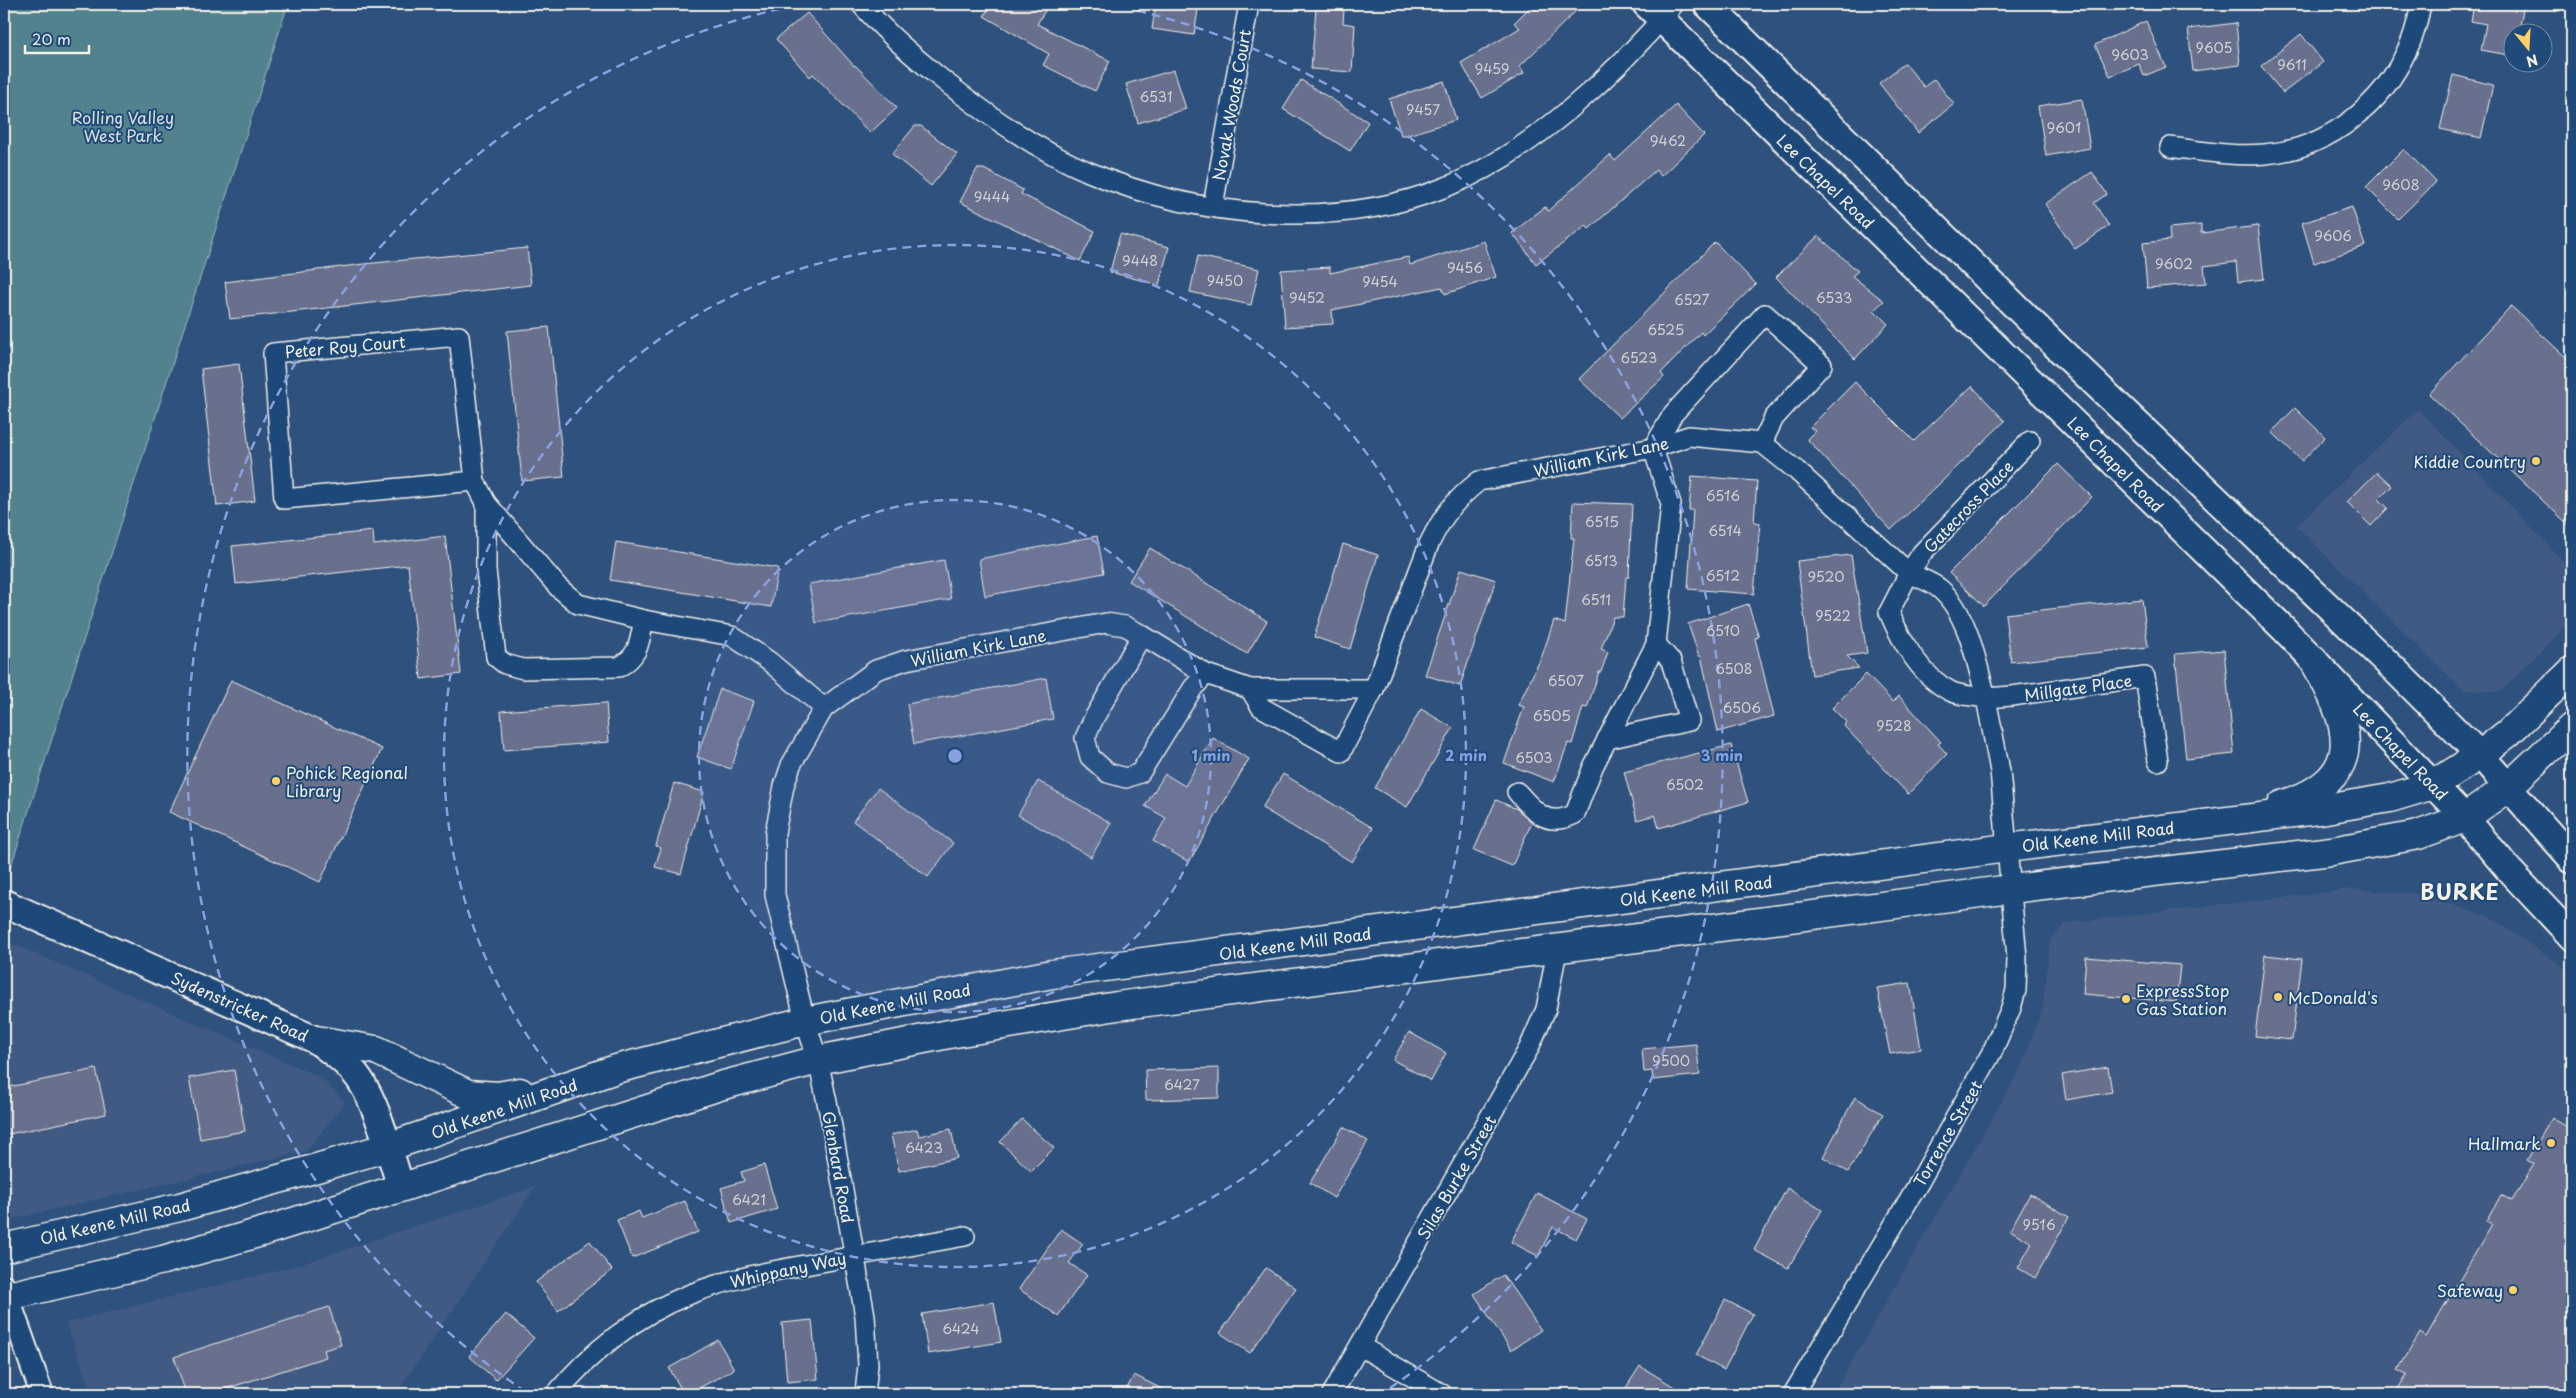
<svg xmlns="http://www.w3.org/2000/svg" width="2576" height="1398" font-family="'Playpen Sans',sans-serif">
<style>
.built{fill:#3f5a83}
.green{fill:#51828e;stroke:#a2babb}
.building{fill:#686f8e;stroke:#f4f1e8}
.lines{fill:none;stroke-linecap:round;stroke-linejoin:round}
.minor-casing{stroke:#f4f1e8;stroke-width:22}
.tertiary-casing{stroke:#f4f1e8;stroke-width:26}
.secondary-casing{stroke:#f4f1e8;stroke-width:30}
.primary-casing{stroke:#f4f1e8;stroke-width:31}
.minor{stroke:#1f4a7a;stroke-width:19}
.tertiary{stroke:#1f4a7a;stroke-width:22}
.secondary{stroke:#1f4a7a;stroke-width:26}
.primary{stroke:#1f4a7a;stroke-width:28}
.ring{fill:none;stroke:#88a0e0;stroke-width:2.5;stroke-dasharray:9 6}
.poi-dot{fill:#ffd166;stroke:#1f4a7a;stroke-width:2}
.labels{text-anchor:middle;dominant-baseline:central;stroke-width:4;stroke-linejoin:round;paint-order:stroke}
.number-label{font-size:14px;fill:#d1d0d2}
.street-label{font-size:16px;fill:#f4f1e8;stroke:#1f4a7a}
.park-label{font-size:16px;fill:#dce0da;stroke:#1f4a7a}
.poi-label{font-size:16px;fill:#f4f1e8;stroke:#1f4a7a;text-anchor:end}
.district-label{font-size:21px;font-weight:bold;letter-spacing:1px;fill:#f4f1e8;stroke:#1f4a7a}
.centre{fill:#88a0e0;stroke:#1f4a7a;stroke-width:2.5}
.ring-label{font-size:15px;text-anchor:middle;font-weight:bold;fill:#88a0e0;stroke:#1f4a7a;stroke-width:4;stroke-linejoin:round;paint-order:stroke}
</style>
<rect width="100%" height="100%" fill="#2e517e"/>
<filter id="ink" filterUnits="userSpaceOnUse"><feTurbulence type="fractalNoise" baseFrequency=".02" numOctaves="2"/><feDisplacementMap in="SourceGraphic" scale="10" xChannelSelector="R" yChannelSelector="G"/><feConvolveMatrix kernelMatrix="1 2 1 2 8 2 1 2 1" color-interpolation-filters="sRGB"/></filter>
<g filter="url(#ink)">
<g class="built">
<path d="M2418,409L2572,570V620L2500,692L2463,690L2296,526Z"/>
<path d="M2351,889L2418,894L2490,917L2572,973V1394H1833L2021,1068L2043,1007L2050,940L2066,923Z"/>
<path d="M4,940L320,1077L345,1102L307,1151L4,1221Z"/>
<path d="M536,1186L396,1394H92L66,1323L295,1266Z"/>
</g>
<path class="green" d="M4,4H288L4,888Z"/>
<g class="building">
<path d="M992,4H1049L1037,24L1110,61L1095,91L1043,65L1049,54L984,16Z"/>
<path d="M1156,4H1199L1194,35L1152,29Z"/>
<path d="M1533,4H1583L1520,66L1524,73L1482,98L1461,63L1520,28L1514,23Z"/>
<path d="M2474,4H2524L2519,32H2514V56L2481,50L2486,24L2471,21Z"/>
<path d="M1316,8L1344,10L1343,23L1355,25L1352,72L1311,69Z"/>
<path d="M807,13L854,66L855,65L897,108L870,133L813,74L810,77L776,39Z"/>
<path d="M2146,21L2166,67L2144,76L2139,64L2110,76L2095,45Z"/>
<path d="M2236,23L2240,65L2193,71L2188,29Z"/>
<path d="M2301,34L2323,62L2283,93L2261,66Z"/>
<path d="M1905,63L1924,87L1934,79L1954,104L1918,133L1879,83Z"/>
<path d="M1174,70L1186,109L1138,123L1126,84Z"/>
<path d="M2453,75L2493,85L2481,138L2440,129Z"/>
<path d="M1301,80L1368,122L1350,151L1283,109Z"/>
<path d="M1444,81L1456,120L1408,135H1401L1389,99Z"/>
<path d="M2082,99L2090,148L2046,156L2038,106Z"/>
<path d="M1676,105L1704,135L1661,176L1656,170L1589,229L1586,226L1536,264L1512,233L1545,207L1548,211L1610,155L1615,161Z"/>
<path d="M915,126H921L957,154L931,186L892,154Z"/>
<path d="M2404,149L2436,182L2398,219L2366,187Z"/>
<path d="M977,169H984L1023,190L1021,194L1095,231L1080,261L960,202Z"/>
<path d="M2092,172L2107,194L2094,203L2109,226L2075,249L2045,204Z"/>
<path d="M2352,207L2365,246L2314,263L2302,223Z"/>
<path d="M2201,225V233L2258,226L2264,279L2238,282L2236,262L2204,266L2206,283L2147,288L2143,243L2170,240L2169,228Z"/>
<path d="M1120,234L1169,247L1159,285L1110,272Z"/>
<path d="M1818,236L1858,271L1852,276L1884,301L1874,310L1888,324L1855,359L1776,277Z"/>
<path d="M1484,241L1496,277L1445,294L1442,287L1332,310L1333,324L1285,327L1281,270L1330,267V273L1408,257L1410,265Z"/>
<path d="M1715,242L1756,284L1703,335L1701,332L1661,373L1664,377L1620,418L1579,379Z"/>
<path d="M527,248L531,285L230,319L225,282L364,264Z"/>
<path d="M1198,256L1259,269L1251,305L1190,292Z"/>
<path d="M2511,306L2572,363V528L2429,394Z"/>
<path d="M549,327L564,477L522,481L507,331Z"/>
<path d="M239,364L255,501L217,506L201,369Z"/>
<path d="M1855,382L1914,441L1972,386L2005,421L1891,530L1807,439L1815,431L1810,427Z"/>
<path d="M2295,408L2325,437L2302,461L2272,432Z"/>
<path d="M2058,464L2092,497L1984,606L1949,573Z"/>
<path d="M2377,472L2392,486L2379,499L2388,508L2371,526L2347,502Z"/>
<path d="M1692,476L1757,481L1754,522L1760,523L1754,594L1688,589L1693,510H1689Z"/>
<path d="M1573,502L1632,504L1629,577H1626L1623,617H1613L1601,649L1608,652L1601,672H1599L1587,708L1583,707L1572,744L1568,743L1554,782L1504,763L1524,707L1518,705L1542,656L1554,620L1565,624L1574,538H1571Z"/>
<path d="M373,531L374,545L445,536L461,674L421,679L408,565L236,584L232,546Z"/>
<path d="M1097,536L1104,573L985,596L979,559Z"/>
<path d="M616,542L778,568L771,607L610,580Z"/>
<path d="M1343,544L1378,555L1350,649L1314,637Z"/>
<path d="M1150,548L1267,621L1247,654L1129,581Z"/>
<path d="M1851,555L1867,653L1847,656L1859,668L1812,675L1797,561Z"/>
<path d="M944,560L951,599L816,623L809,584Z"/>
<path d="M1461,569L1496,580L1460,686L1425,675Z"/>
<path d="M2142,599L2148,647L2011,662L2005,614Z"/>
<path d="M1748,604L1759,637L1755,638L1774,716L1718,732L1701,656H1699L1688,624Z"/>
<path d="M2224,650L2234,754L2186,759L2175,654Z"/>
<path d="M1866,674L1893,702L1899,696L1941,742L1938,744L1947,754L1908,794L1844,726L1846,722L1832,708Z"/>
<path d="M1046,678L1053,719L914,744L907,704Z"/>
<path d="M231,680L382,749L320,882L169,812Z"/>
<path d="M720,689L754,701L731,769L697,757Z"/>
<path d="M606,703L609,742L504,750L501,711Z"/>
<path d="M1421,709L1453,728L1407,807L1375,788Z"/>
<path d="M1213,738L1249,759L1189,862L1153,841L1166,818L1145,806L1165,774L1185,786Z"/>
<path d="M1731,745L1748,802L1659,828L1655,815L1637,820L1624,772Z"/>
<path d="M1283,774L1373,828L1352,862L1262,808Z"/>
<path d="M1038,781L1111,823L1091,857L1018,815Z"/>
<path d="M674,783L704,792L681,874L655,867L661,848L656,846Z"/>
<path d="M878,788L953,843L928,877L853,821Z"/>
<path d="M1496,800L1517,809L1532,822L1512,866L1474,850Z"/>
<path d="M2265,955L2302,959L2292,1040L2255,1036Z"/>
<path d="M2086,957L2180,965L2176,1002L2083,994Z"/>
<path d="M1910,983L1921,1049L1890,1054L1877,988Z"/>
<path d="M1409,1032L1446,1053L1431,1081L1393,1060Z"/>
<path d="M1696,1044L1700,1075L1653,1080L1652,1071L1644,1072L1642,1049Z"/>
<path d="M2108,1067L2112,1092L2066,1100L2062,1075Z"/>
<path d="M1219,1068V1098L1146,1100L1145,1070Z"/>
<path d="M96,1069L106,1114L4,1135V1088Z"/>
<path d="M234,1070L245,1131L200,1139L189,1078Z"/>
<path d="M1855,1097L1883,1114L1848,1172L1823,1157Z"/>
<path d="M2552,1118L2572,1130V1394H2395L2407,1374L2398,1370L2420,1333L2426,1337L2492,1225L2486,1222L2501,1195L2512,1201L2534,1164L2527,1160Z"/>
<path d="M1022,1119L1054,1148L1031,1171L1000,1142Z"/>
<path d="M1343,1127L1368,1141L1334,1198L1310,1183Z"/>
<path d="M917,1129L919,1136L951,1129L957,1158L899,1171L891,1135Z"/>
<path d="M764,1165L777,1209L731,1223L721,1188L744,1181L741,1172Z"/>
<path d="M1787,1188L1822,1210L1788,1268L1754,1250Z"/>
<path d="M1537,1193L1587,1219L1576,1239L1553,1227L1538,1256L1511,1242Z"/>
<path d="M2030,1194L2069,1217L2035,1278L2018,1268L2032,1243L2010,1230Z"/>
<path d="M685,1201L698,1232L632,1258L617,1220L639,1211L642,1218Z"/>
<path d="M1061,1229L1083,1244L1069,1263L1087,1275L1058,1316L1019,1289Z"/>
<path d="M590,1241L612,1270L558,1311L536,1282Z"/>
<path d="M1266,1268L1296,1288L1250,1353L1220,1333Z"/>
<path d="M1503,1275L1541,1330L1511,1350L1474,1294Z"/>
<path d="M1725,1300L1753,1314L1724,1370L1696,1355Z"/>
<path d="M994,1302L1001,1342L928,1354L922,1314Z"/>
<path d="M329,1307L341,1345L324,1350L326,1357L209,1394H186L174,1357Z"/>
<path d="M506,1314L534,1338L496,1380L469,1356Z"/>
<path d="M812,1320L818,1379L787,1382L782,1323Z"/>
<path d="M718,1340L734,1369L688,1394H684L669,1368Z"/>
<path d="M1640,1366L1686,1394H1622Z"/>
<path d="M1134,1375L1172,1394H1124Z"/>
</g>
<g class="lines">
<g class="minor-casing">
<g id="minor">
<path d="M861,4C885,32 915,58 944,81C989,116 1037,150 1089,172C1197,218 1336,231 1446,187C1531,153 1617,73 1674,4"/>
<path d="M2170,147C2201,151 2233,157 2265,154C2328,149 2383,105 2408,48C2415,34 2418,19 2421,4"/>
<path d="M1213,206L1249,4"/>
<path d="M2030,441L1922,553L1909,573C1919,578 1932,582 1940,589C1968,613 1977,664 1986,698L2012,696L2145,677L2158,761"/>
<path d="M475,481L284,499L273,353L459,336L475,481L486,503L558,587L578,604L644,620L732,636L770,662L824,708"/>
<path d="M486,503V570L496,657L505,664L523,669L619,667C640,655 639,642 644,620"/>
<path d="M1206,674L1193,688L1140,773L1126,778L1108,773L1090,757L1085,738L1094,718L1142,635L1206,674L1250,689L1261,707L1341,752L1374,689L1429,544C1443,515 1455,500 1479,481L1653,448L1689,436L1762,443L1796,470L1909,573L1889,612C1901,641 1922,678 1952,692C1962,696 1976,696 1986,698L2000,771L2017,958L2016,990L2011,1008L1993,1050L1920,1181L1793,1394"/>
<path d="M1250,689H1374"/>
<path d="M1607,739L1689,721L1671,661L1656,644L1671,504L1653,448L1673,414L1765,314L1822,365L1774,418L1762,443"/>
<path d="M1517,792C1535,812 1547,828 1575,814L1593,767L1656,644"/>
<path d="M1360,1346L1442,1394"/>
<path d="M556,1394C590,1352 637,1315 688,1295C729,1278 773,1271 816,1263C866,1254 915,1245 965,1236"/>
<path d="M865,1394L868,1365L865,1316L831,1121L818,1060L805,1021L775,895V833L784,786L791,765L824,708L876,670L906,660L1106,623L1125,626L1142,635"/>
<path d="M1332,1394L1529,1048L1546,1009L1557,950"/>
</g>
</g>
<g class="tertiary-casing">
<path id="tertiary" d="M4,1287L42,1394"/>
</g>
<g class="secondary-casing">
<g id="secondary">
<path d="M1646,4L2284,629L2465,818L2509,870L2572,937"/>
<path d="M1707,4L2055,345L2397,672L2480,755L2572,859"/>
<path d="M4,903L316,1040C329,1050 343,1059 354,1072C376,1097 390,1155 401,1187"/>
</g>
</g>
<g class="primary-casing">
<g id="primary">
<path d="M2282,805C2371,776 2350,724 2313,659"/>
<path d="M316,1040L376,1050L468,1094L498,1096L520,1092"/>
<path d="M4,1248L180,1207L293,1175L388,1147L616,1069L805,1021L1052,974L2007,848L2326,809L2390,798L2433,785L2480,755L2508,733L2572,671"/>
<path d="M4,1297L163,1260L265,1231L720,1086L818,1060L949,1034L1117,1006L2011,889L2332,851L2418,835L2465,818L2507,788L2572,727"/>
</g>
</g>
<use href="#minor" class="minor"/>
<use href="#tertiary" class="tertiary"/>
<use href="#secondary" class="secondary"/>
<use href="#primary" class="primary"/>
</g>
</g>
<circle cx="955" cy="756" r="256" fill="#88a0e0" fill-opacity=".12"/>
<g class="ring">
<circle cx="955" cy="756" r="256"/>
<circle cx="955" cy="756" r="511"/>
<path d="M526 1392A767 767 0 0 1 802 4M1108 4A767 767 0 0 1 1384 1392"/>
</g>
<g class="poi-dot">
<circle cx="2536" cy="461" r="5"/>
<circle cx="276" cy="781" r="5"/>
<circle cx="2278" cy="997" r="5"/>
<circle cx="2126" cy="999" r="5"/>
<circle cx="2551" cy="1143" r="5"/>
<circle cx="2513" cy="1290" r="5"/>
</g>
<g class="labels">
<g class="number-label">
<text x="2214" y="47">9605</text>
<text x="2130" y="54">9603</text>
<text x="2292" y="64">9611</text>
<text x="1492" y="68">9459</text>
<text x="1156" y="96">6531</text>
<text x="1423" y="109">9457</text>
<text x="2064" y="127">9601</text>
<text x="1668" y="140">9462</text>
<text x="2401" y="184">9608</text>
<text x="992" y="196">9444</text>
<text x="2333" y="235">9606</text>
<text x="1140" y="260">9448</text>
<text x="2174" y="263">9602</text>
<text x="1465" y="267">9456</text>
<text x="1225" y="280">9450</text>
<text x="1380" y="281">9454</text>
<text x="1307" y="297">9452</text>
<text x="1834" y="297">6533</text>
<text x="1692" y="299">6527</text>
<text x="1666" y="329">6525</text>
<text x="1639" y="357">6523</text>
<text x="1723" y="495">6516</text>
<text x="1602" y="521">6515</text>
<text x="1725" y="530">6514</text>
<text x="1601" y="560">6513</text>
<text x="1723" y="575">6512</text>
<text x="1826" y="576">9520</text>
<text x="1596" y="599">6511</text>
<text x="1833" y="615">9522</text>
<text x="1723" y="630">6510</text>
<text x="1734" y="668">6508</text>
<text x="1566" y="680">6507</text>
<text x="1742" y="707">6506</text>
<text x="1552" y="715">6505</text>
<text x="1894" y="725">9528</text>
<text x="1534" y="757">6503</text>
<text x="1685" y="784">6502</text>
<text x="1671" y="1060">9500</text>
<text x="1182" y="1084">6427</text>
<text x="924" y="1147">6423</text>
<text x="749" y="1199">6421</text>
<text x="2039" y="1224">9516</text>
<text x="961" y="1328">6424</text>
</g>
<g class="street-label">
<text transform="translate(1231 105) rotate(-80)">Novak Woods Court</text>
<text transform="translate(1826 181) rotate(44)">Lee Chapel Road</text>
<text transform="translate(345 346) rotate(-5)">Peter Roy Court</text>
<text transform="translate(1601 456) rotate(-12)">William Kirk Lane</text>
<text transform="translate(2116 464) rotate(45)">Lee Chapel Road</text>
<text transform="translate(1968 506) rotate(-46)">Gatecross Place</text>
<text transform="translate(978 647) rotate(-11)">William Kirk Lane</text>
<text transform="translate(2078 687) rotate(-8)">Millgate Place</text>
<text transform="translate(2401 751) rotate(46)">Lee Chapel Road</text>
<text transform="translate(2098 836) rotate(-7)">Old Keene Mill Road</text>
<text transform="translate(1696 890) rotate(-7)">Old Keene Mill Road</text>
<text transform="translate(1295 943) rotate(-8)">Old Keene Mill Road</text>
<text transform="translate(895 1003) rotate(-11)">Old Keene Mill Road</text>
<text transform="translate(240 1006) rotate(24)">Sydenstricker Road</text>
<text transform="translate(504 1108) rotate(-19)">Old Keene Mill Road</text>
<text transform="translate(1947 1133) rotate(-60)">Torrence Street</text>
<text transform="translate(839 1167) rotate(80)">Glenbard Road</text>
<text transform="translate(1456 1177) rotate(-60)">Silas Burke Street</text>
<text transform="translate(115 1221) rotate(-13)">Old Keene Mill Road</text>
<text transform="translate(788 1269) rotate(-12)">Whippany Way</text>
</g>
<g class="park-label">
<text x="123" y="117">Rolling Valley<tspan x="123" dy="18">West Park</tspan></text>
</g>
<g class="poi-label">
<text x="2526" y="461">Kiddie Country</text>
<text x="286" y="772" text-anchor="start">Pohick Regional<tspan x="286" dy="18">Library</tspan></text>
<text x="2136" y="990" text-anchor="start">ExpressStop<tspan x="2136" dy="18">Gas Station</tspan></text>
<text x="2288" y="997" text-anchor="start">McDonald's</text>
<text x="2541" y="1143">Hallmark</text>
<text x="2503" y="1290">Safeway</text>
</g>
<g class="district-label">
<text x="2460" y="891">BURKE</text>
</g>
</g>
<circle cx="955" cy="756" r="8" class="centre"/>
<g class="ring-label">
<text x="1211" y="761">1 min</text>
<text x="1466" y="761">2 min</text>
<text x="1722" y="761">3 min</text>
</g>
<rect width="2576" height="1398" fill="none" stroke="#1f4a7a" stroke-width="20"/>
<rect x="10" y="10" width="2556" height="1378" fill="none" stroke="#f4f1e8" stroke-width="2" filter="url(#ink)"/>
<g transform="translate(2528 48) rotate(162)"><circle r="24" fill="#1f4a7a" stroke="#748da6"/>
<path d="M0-4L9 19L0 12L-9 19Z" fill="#ffd166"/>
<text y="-8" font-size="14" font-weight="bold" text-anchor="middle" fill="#f4f1e8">N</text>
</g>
<path d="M25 45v8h64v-8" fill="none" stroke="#f4f1e8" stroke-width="2.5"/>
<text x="32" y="45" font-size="15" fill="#f4f1e8" stroke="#1f4a7a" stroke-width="4" paint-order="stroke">20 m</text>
</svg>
